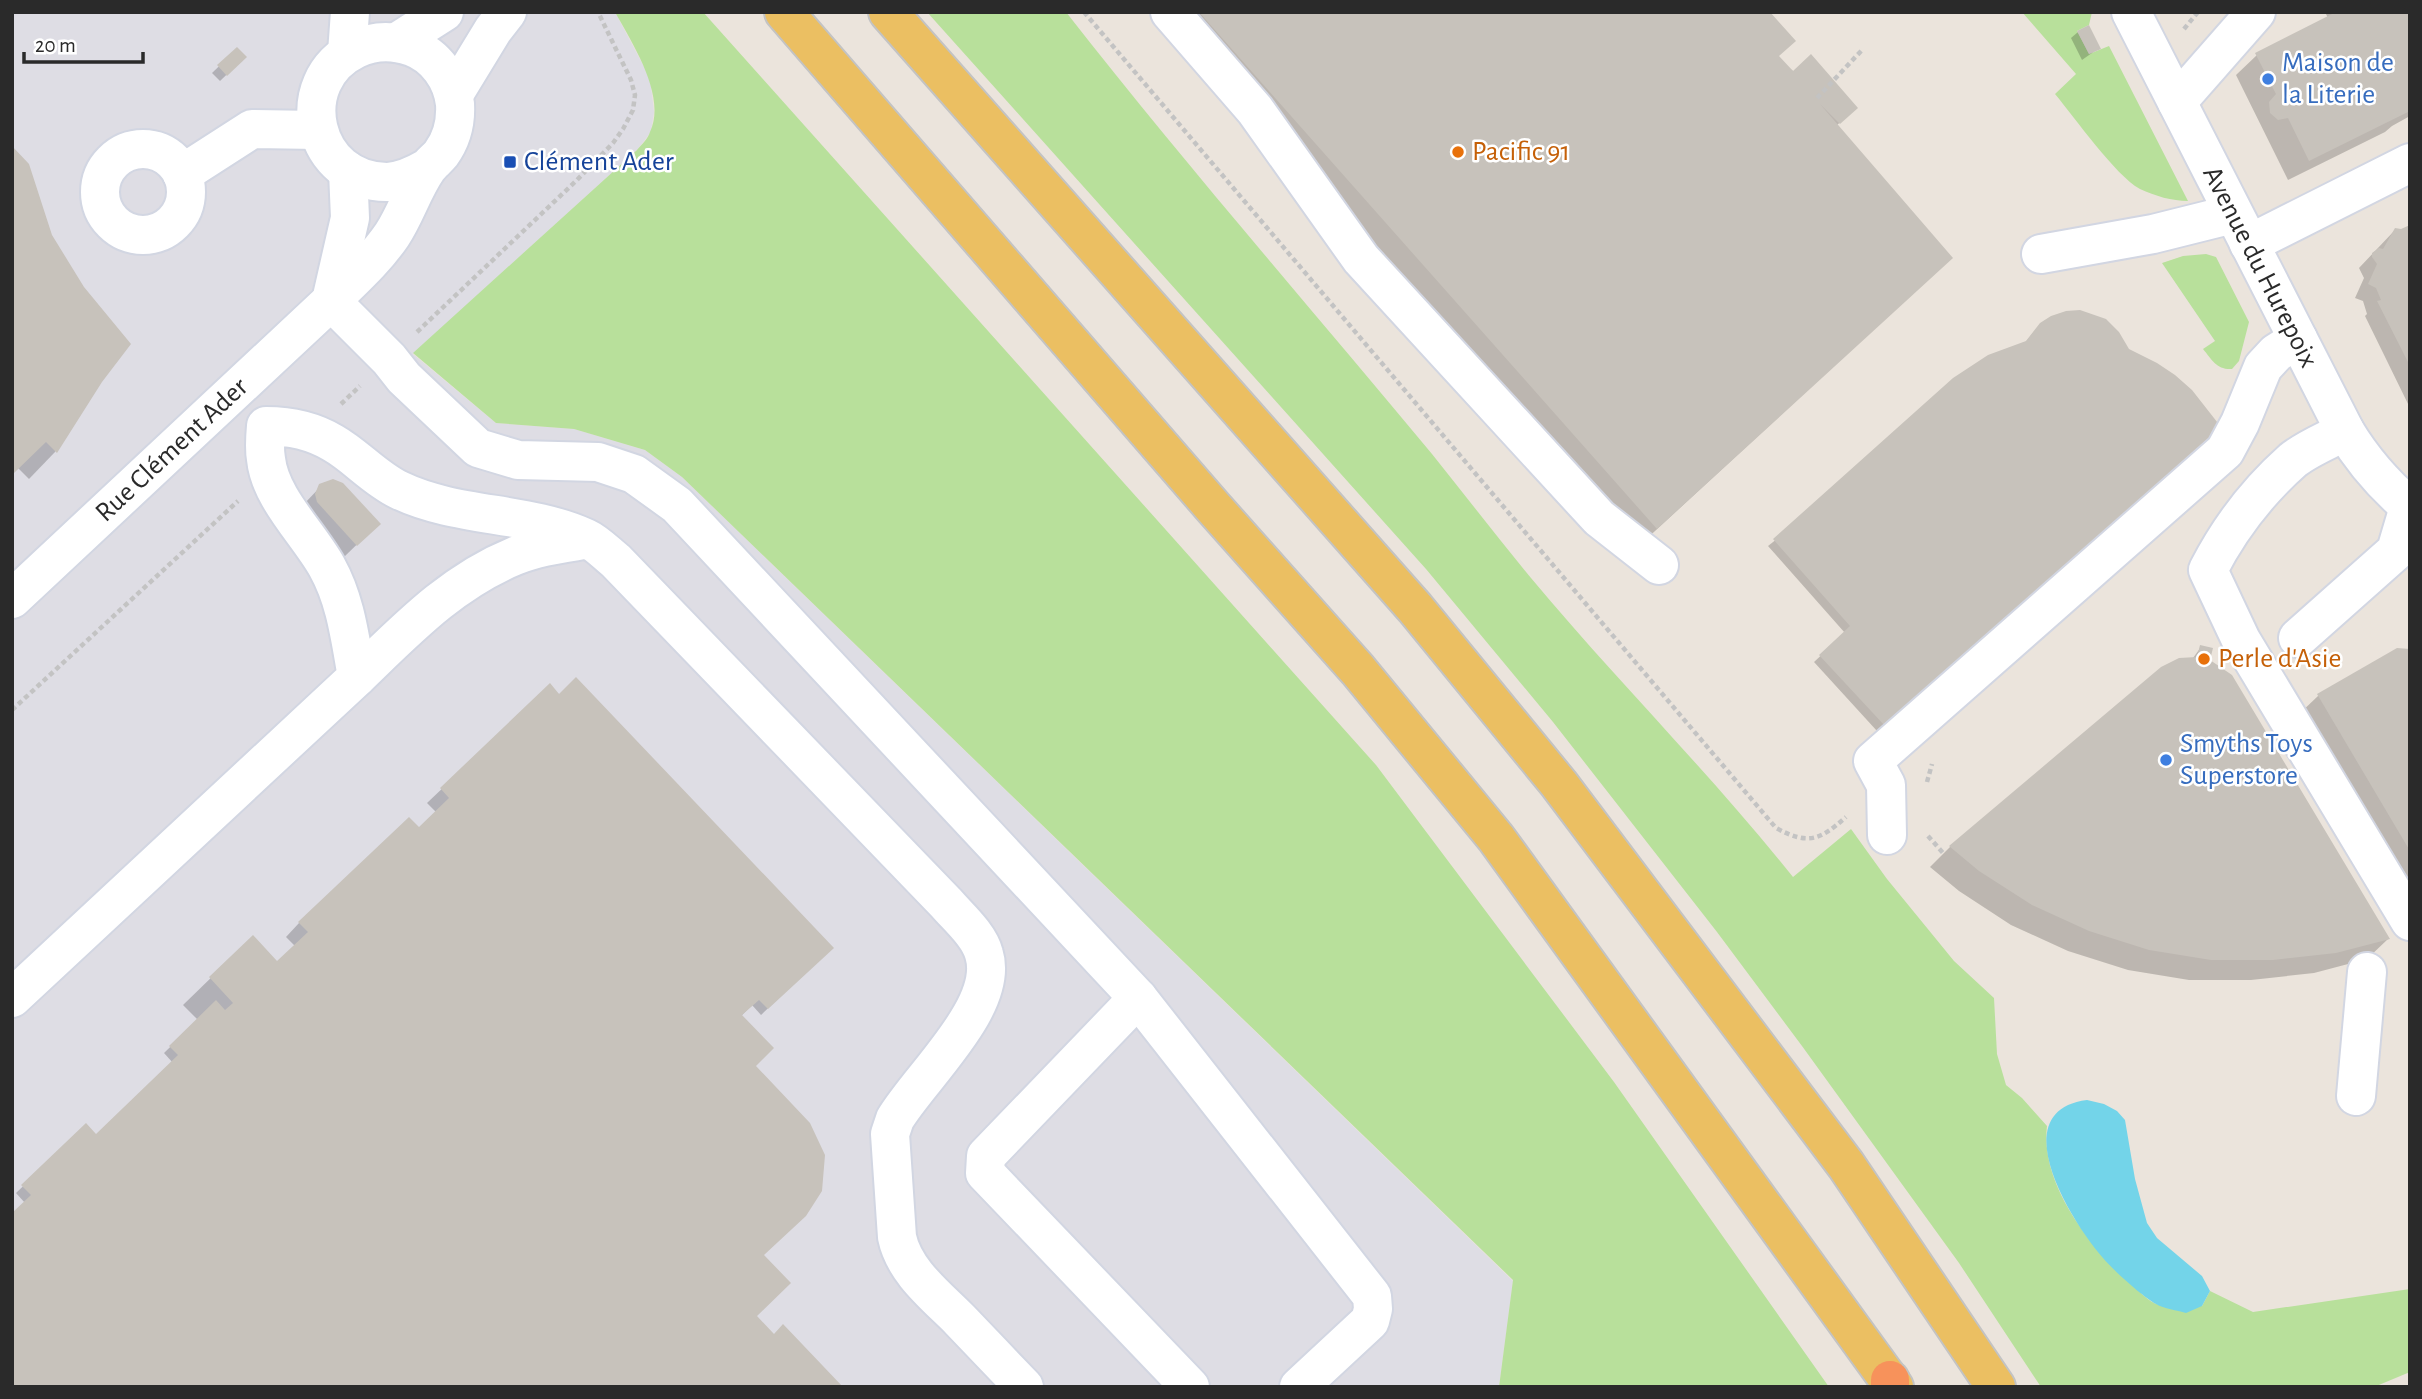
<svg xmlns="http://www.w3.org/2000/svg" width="2422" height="1399" font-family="'Alegreya Sans',sans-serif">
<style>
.industrial{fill:#dedde4}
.green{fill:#b8e09b}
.water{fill:#73d4e9}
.shadow{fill:#0003}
.building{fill:#c7c2bb}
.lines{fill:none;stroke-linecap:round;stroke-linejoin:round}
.minor-casing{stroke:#d2d6e2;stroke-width:42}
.major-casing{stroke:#c3c3c3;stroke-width:42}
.highway-casing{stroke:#c3c3c3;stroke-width:42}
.path{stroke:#c3c3c3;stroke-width:4.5;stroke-dasharray:5 3.5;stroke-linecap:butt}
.minor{stroke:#fff;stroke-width:38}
.major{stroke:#ebbf62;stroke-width:38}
.highway{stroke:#f7925b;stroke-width:38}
.shop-dot{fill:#3f7fe0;stroke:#fff;stroke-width:2.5}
.food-dot{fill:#e8710a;stroke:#fff;stroke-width:2.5}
.transit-dot{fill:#1a4fb4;stroke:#fff;stroke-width:2.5}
.labels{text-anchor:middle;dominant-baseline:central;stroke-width:5;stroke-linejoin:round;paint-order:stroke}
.shop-label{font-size:28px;fill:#366cbe;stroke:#fff;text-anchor:start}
.food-label{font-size:28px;fill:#c56008;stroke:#fff;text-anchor:start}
.transit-label{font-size:28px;fill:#164399;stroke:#fff;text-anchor:start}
.street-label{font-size:28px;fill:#2a2a2a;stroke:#fff}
</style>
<rect width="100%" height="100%" fill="#ebe4dc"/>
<path class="industrial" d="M12,12H615L650,78L654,112L651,132L637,150L413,354L496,423L574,429L645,450L682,477L1513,1281L1499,1387H12Z"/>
<g class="green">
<path d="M615,12H703L1376,765L1614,1082L1829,1387H1499L1513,1280L682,477L645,450L574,429L496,423L413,353L637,150C641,145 648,139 650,132C667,96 632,43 615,12Z"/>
<path d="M927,12H1066C1184,163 1310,307 1432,454C1465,495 1497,537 1531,578C1616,680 1710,773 1793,877L1851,829L1887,879L1954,961L1994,998L1997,1054L2006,1085L2022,1098L2047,1126C2040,1184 2089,1246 2130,1282C2137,1289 2146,1299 2154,1303C2164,1308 2191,1306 2202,1306L2210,1291L2253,1312L2410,1289V1372L2374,1387H2041L1959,1263L1802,1046L1717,932L1553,722L1426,569Z"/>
<path d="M2022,12H2092L2089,25L2077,31L2089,54L2109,46L2188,201C2172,201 2155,196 2140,189C2115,175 2075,118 2055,94L2076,74Z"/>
<path d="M2206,254L2216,257L2249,322L2239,361L2232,369C2217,370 2212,360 2203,349L2215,341L2162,263L2183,256Z"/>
</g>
<path class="water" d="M2087,1100L2104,1104L2117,1111L2125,1120L2135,1179L2147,1223L2157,1238L2202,1276L2210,1291L2202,1306L2186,1313C2177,1310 2164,1309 2156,1304C2143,1297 2113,1270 2103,1258C2072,1223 2002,1111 2087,1100Z"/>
<g class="shadow">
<path d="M1150,12H1768L1776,58L1849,114L1836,126L1951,258L1629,555Z"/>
<path d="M2325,12H2410V116L2392,126L2385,132L2288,180L2236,75L2257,55L2328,18Z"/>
<path d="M2078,32L2099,48L2082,60L2071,38Z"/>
<path d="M237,49L245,57L220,81L212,73Z"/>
<path d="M2410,227V408L2365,316L2367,314L2363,301L2355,298L2364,278L2359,268L2395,230L2401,231Z"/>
<path d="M2037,328L2128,351L2212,433L1877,731L1814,662L1845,633L1768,546L2024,344Z"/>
<path d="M101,381L55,452L29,479L18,468Z"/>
<path d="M325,482L378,524L343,558L303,505Z"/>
<path d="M2201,647L2388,939L2367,959L2314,973L2251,980H2189L2128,970L2068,951L2011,925L1959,891L1930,867L1950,847L2162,668L2193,658Z"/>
<path d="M2398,650L2410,651V889L2297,716L2318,696Z"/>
<path d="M550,686L831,948L761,1015L752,1005L741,1016L754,1066L762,1256L755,1316L774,1336L841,1387L25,1203L16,1193L86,1126L95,1136L173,1063L164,1053L198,1020L183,1005L253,937L277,963L295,946L286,937L299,923L418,829L436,812L427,803Z"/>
</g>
<g class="building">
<path d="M1199,12H1770L1796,41L1779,56L1793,71L1811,54L1858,108L1840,124L1820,104L1953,258L1657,529Z"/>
<path d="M2336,12H2410V111L2309,161L2288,118L2278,120L2270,113L2269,102L2276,94L2255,53Z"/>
<path d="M2089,25L2101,49L2089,54L2077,31Z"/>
<path d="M237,47L247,57L227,76L217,65Z"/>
<path d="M12,146L29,164L52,235L84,287L131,344L102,382L57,453L46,442L12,475Z"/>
<path d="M2410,225V366L2377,301L2381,300L2376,288L2368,284L2377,264L2372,257V253L2379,248L2383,249L2395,228L2401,229Z"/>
<path d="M2080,310L2106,319L2119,332L2129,349L2157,363L2175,375L2192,390L2221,427L1885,726L1819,655L1850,626L1773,539L1953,378L1988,355L2026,341L2040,323L2051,316L2066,311Z"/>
<path d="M333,479L343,483L381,524L357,546L317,502L315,494L319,484Z"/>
<path d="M2200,645L2213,648L2210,660L2232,675L2390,939L2336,953L2273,960H2211L2149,950L2089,931L2032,905L1979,871L1949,846L2161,667L2179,658L2197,657Z"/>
<path d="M2397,648L2410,649V851L2317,694Z"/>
<path d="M576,677L834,948L768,1009L759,1000L742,1015L774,1048L756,1066L810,1123L825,1155L822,1191L806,1216L764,1255L791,1283L757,1316L774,1334L783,1324L843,1387H12V1213L31,1195L21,1185L86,1123L96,1134L178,1055L169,1046L216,1000L225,1010L233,1003L209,977L253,935L277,961L308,932L298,922L409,817L419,827L449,798L440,788L550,683L559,694Z"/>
</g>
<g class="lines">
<g class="minor-casing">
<g id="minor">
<path d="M1170,12L1255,110L1361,259L1599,518L1659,565"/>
<path d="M2131,12L2345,431C2363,461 2383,484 2410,507"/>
<path d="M397,42L444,12"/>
<path d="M347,53L350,12"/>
<path d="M454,94L493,30L507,12"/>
<path d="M2177,102L2256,12"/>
<circle cx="143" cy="192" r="43"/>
<path d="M182,174L252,129L318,130"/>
<path d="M2249,244L2410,163"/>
<path d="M2041,254L2153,234L2233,214"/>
<path d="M331,301L389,359L404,378L478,448L518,460L598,462L634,474L677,505L1138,998L1372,1296L1373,1309L1370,1321L1299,1387"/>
<path d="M331,301L350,218L348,171"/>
<path d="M2345,431C2329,440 2308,448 2293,460C2258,491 2229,529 2208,570L2241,640L2410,921"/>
<path d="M12,599L331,301C352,280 375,260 392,235C406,214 413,189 427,169C431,163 437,159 441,154C452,139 456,121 455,104C452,79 436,56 412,47C393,40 375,40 356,49C289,81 312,183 388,182C402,181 415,175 427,168"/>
<path d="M2298,638L2396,551L2409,507"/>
<path d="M357,677C406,630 451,582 515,556C537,547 560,544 584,540"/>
<path d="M1887,835L1886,785L1873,761L2225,451L2240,423L2263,367L2276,353L2298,339"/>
<path d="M12,998L357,677C350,639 346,601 327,567C308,533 270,498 266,459C264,448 265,437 266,426C289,426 313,431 333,443C356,456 374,478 399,490C457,518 527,511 586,538C597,543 607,554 616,561L946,903C959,918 979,935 984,954C1000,1006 920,1077 895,1119L890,1134L897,1237C904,1271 935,1295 959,1319C981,1342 1002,1364 1024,1387"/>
<path d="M1138,998L986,1156L985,1173L1190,1387"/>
<path d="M2356,1096L2367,972"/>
</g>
</g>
<g class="major-casing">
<g id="major">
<path d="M784,12L1213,507L1358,670L1496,838L1894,1387"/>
<path d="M888,12L1415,608L1559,784L1846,1165L1996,1387"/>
</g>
</g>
<g class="highway-casing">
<path id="highway" d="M1890,1380V1387"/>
</g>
<g class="path">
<path d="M1084,12L1776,828C1808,845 1819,841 1846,817"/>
<path d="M2184,29L2198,12"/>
<path d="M1817,98L1862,50"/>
<path d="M417,332L576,181L613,143L623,129L633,110L635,95L631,80L598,12"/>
<path d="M341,404L360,386"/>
<path d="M12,710L238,501"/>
<path d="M1927,782L1932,764"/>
<path d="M1928,836L1944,854"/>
</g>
<use href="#minor" class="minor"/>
<use href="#major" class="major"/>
<use href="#highway" class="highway"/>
</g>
<g class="shop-dot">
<circle cx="2268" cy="79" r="7"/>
<circle cx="2166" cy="760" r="7"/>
</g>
<g class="food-dot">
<circle cx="1458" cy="152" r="7"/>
<circle cx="2204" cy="659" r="7"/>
</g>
<rect class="transit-dot" x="503" y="155" width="14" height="14" rx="3.5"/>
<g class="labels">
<g class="shop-label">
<text x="2282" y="63">Maison de<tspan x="2282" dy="32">la Literie</tspan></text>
<text x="2180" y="744">Smyths Toys<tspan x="2180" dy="32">Superstore</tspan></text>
</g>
<g class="food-label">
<text x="1472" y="152">Pacific 91</text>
<text x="2218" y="659">Perle d'Asie</text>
</g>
<g class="transit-label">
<text x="524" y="162">Clément Ader</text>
</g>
<g class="street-label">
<text transform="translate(2260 267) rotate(63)">Avenue du Hurepoix</text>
<text transform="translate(172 450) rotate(-43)">Rue Clément Ader</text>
</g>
</g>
<rect width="2422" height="1399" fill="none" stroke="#2a2a2a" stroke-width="28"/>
<path d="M24 52v10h119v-10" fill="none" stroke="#2a2a2a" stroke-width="3.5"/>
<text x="35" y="52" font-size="21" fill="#2a2a2a" stroke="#ffffff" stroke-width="5" paint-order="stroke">20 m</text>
</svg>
